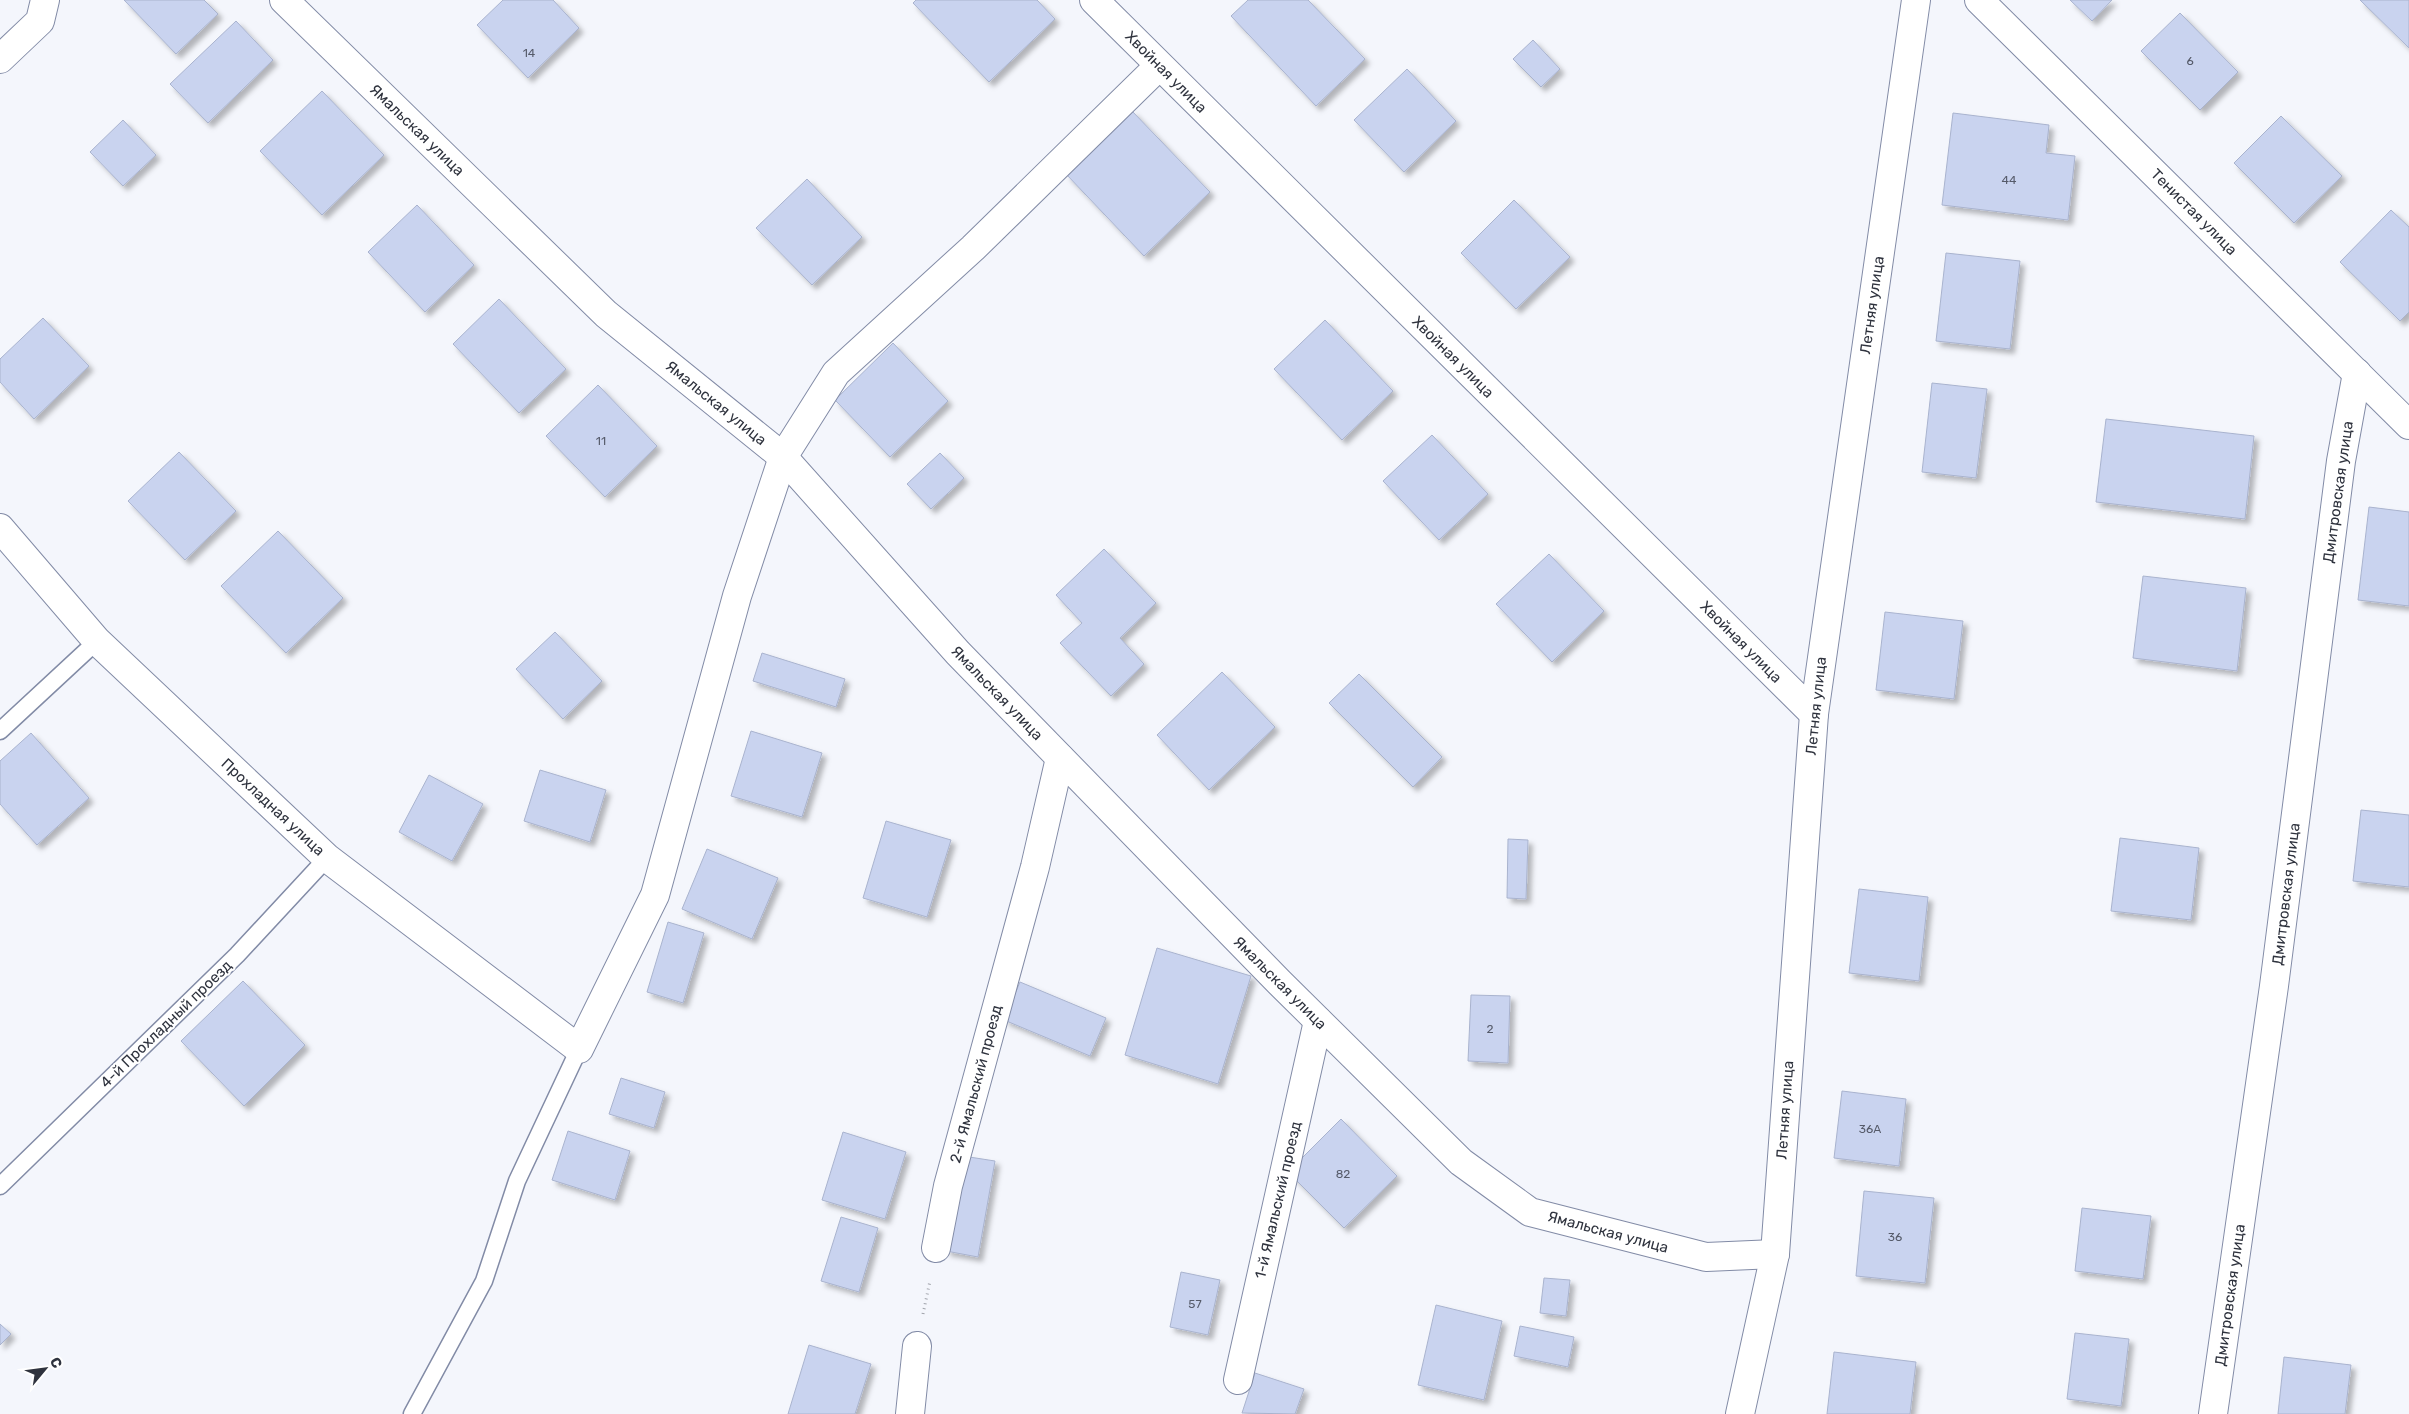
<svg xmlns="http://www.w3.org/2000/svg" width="2409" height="1414" font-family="Rubik,sans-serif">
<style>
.building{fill:#c9d3ef;stroke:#a9b3ce;filter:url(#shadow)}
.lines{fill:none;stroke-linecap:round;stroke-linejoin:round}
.service-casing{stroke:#828ba6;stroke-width:19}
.minor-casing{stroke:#828ba6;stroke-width:30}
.tertiary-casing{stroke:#828ba6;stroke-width:30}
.path{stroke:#a1a4ac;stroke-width:3;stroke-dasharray:1 4;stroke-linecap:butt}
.service{stroke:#fff;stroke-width:16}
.minor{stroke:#fff;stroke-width:28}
.tertiary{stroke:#fff;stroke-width:28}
.labels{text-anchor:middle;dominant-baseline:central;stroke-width:4;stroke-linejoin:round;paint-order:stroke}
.number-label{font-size:12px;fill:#565b6a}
.street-label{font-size:15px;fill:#2f333e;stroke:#fff}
</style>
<defs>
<filter id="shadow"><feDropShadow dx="4.5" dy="4.5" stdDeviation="2.5" flood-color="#0004"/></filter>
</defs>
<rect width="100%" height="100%" fill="#f4f6fc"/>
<g class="building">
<path d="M124,0H204L218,14L176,54Z"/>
<path d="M503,0H553L579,28L528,78L477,25Z"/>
<path d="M916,0H1037L1055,19L989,82L913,3Z"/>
<path d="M1248,0H1308L1365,59L1316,106L1231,16Z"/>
<path d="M2070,0H2112L2092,21Z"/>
<path d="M2360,0H2409V48Z"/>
<path d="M2180,13L2238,72L2200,110L2141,51Z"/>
<path d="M236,21L273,60L208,123L170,84Z"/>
<path d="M1533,40L1560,69L1541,87L1513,59Z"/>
<path d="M1407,69L1456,121L1404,172L1354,120Z"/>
<path d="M322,91L384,155L322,215L260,151Z"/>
<path d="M1132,111L1210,192L1144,256L1066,174Z"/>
<path d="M1953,113L2049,125L2046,153L2075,156L2068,220L1942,205Z"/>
<path d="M2281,116L2342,176L2294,223L2234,163Z"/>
<path d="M123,120L156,155L123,186L90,152Z"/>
<path d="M807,179L862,237L812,285L756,228Z"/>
<path d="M1514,200L1570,257L1516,309L1461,253Z"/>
<path d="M417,205L474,265L425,312L368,252Z"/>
<path d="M2391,210L2409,227V312L2400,321L2340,262Z"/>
<path d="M1946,253L2020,261L2010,349L1936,341Z"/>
<path d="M499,299L566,369L519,413L453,344Z"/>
<path d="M43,318L89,366L34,419L0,382V359Z"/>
<path d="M1325,320L1393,391L1342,440L1274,369Z"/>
<path d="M893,343L948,401L890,457L835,400Z"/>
<path d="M1932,383L1987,389L1976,478L1922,472Z"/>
<path d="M598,385L657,446L605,497L546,436Z"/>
<path d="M2106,419L2254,436L2245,519L2096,502Z"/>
<path d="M1432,435L1488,494L1439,540L1383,481Z"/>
<path d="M179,452L236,511L185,560L128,501Z"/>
<path d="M940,453L964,478L931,509L907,484Z"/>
<path d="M2369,507L2409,512V606L2358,600Z"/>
<path d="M278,531L343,598L286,653L221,586Z"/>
<path d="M1104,549L1156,603L1120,638L1144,664L1111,696L1060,643L1082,623L1056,595Z"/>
<path d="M1549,554L1604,611L1552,662L1496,604Z"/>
<path d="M2143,576L2246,588L2237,671L2133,658Z"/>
<path d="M1885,612L1963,621L1954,699L1876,690Z"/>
<path d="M555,632L602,681L563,719L516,669Z"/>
<path d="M762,653L845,679L836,707L753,681Z"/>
<path d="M1222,672L1275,727L1209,790L1157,735Z"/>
<path d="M1359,674L1442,757L1413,787L1329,703Z"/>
<path d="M751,731L822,753L802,817L731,796Z"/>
<path d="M31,733L89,798L37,845L0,804V761Z"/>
<path d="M540,770L606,790L590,842L524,821Z"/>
<path d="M429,775L483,804L452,861L399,832Z"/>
<path d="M2361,810L2409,815V887L2353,881Z"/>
<path d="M886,821L951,840L927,917L863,898Z"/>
<path d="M2120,838L2199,848L2191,920L2111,911Z"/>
<path d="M1508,839L1528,840L1526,899L1507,898Z"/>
<path d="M707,849L778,878L752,939L682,909Z"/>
<path d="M1859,889L1928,897L1919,981L1849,973Z"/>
<path d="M668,922L704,933L683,1003L647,992Z"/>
<path d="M1157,948L1251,976L1218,1084L1125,1055Z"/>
<path d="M243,981L305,1045L244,1106L181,1041Z"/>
<path d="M1020,982L1106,1018L1090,1056L1004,1020Z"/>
<path d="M1471,995L1510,996L1508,1063L1468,1061Z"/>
<path d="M621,1078L665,1092L654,1128L609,1114Z"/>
<path d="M1842,1091L1906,1099L1899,1166L1834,1158Z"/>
<path d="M1341,1119L1397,1176L1344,1228L1288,1172Z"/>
<path d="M568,1131L630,1151L615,1200L552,1180Z"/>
<path d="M843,1132L906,1152L885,1219L822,1200Z"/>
<path d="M963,1156L995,1161L978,1257L946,1251Z"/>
<path d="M1864,1191L1934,1198L1925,1283L1856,1276Z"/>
<path d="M2082,1208L2151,1216L2143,1279L2075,1271Z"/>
<path d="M841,1217L878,1228L859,1292L821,1281Z"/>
<path d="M1181,1272L1220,1280L1208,1335L1170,1327Z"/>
<path d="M1544,1278L1570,1280L1566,1316L1540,1313Z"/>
<path d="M1436,1305L1502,1321L1484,1400L1418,1385Z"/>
<path d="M0,1324L11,1334L0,1345Z"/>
<path d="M1520,1326L1574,1337L1568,1367L1514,1356Z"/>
<path d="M2075,1333L2129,1339L2121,1406L2067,1399Z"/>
<path d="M809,1345L871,1364L855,1414H788Z"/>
<path d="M1834,1352L1916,1362L1910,1414H1827Z"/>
<path d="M2284,1357L2351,1365L2345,1414H2278Z"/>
<path d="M1255,1373L1304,1389L1295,1414L1242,1413Z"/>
</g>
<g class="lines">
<g class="service-casing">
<g id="service">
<path d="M0,731L97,641"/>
<path d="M0,1186L237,955L327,858"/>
<path d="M412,1414L484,1281L517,1181L579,1049"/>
</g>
</g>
<g class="minor-casing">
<g id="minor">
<path d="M284,0L606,314L783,457L958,653L1279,982L1461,1162L1530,1212L1706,1257L1775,1254"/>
<path d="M1094,0L1814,714"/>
<path d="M1979,0L2409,425"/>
<path d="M0,59L40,21L45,0"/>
<path d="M0,528L97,641L327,858L579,1049L655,895L737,596L783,457L836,373L973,248L1159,66"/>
<path d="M936,1248L948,1186L1035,867L1060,758"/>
<path d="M1238,1380L1318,1021"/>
<path d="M910,1414L917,1346"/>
<path d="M2213,1414L2274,986L2341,461L2357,373"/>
</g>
</g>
<g class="tertiary-casing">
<path id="tertiary" d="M1740,1414L1775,1254L1814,714L1916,0"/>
</g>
<path class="path" d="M923,1314L930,1281"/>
<use href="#service" class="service"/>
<use href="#minor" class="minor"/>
<use href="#tertiary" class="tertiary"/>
</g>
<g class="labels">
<g class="number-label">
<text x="529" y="53">14</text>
<text x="2190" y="61">6</text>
<text x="2009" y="180">44</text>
<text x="601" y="441">11</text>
<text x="1490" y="1029">2</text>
<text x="1870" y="1129">36А</text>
<text x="1343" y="1174">82</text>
<text x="1895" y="1237">36</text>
<text x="1195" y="1304">57</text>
</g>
<g class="street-label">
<text transform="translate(1166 72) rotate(45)">Хвойная улица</text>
<text transform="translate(417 130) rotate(44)">Ямальская улица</text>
<text transform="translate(2194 212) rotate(45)">Тенистая улица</text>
<text transform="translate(1872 305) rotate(-82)">Летняя улица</text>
<text transform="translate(1453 357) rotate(45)">Хвойная улица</text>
<text transform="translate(716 403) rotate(39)">Ямальская улица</text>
<text transform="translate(2338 492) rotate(-82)">Дмитровская улица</text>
<text transform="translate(1741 642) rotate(45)">Хвойная улица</text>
<text transform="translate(997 693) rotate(46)">Ямальская улица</text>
<text transform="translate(1816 706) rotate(-84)">Летняя улица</text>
<text transform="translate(273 807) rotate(43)">Прохладная улица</text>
<text transform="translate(2286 894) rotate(-83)">Дмитровская улица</text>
<text transform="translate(1280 983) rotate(45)">Ямальская улица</text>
<text transform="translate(166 1024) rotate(-44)">4-й Прохладный проезд</text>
<text transform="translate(976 1084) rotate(-75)">2-й Ямальский проезд</text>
<text transform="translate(1785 1110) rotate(-86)">Летняя улица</text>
<text transform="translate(1278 1200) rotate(-77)">1-й Ямальский проезд</text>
<text transform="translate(1608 1232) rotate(15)">Ямальская улица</text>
<text transform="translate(2230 1295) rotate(-82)">Дмитровская улица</text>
</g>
</g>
<g transform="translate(45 1369) rotate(61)" stroke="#ffffff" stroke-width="4" paint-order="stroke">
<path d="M0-4L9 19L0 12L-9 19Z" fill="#2f333e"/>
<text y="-8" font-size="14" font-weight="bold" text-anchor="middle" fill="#2f333e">С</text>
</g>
</svg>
